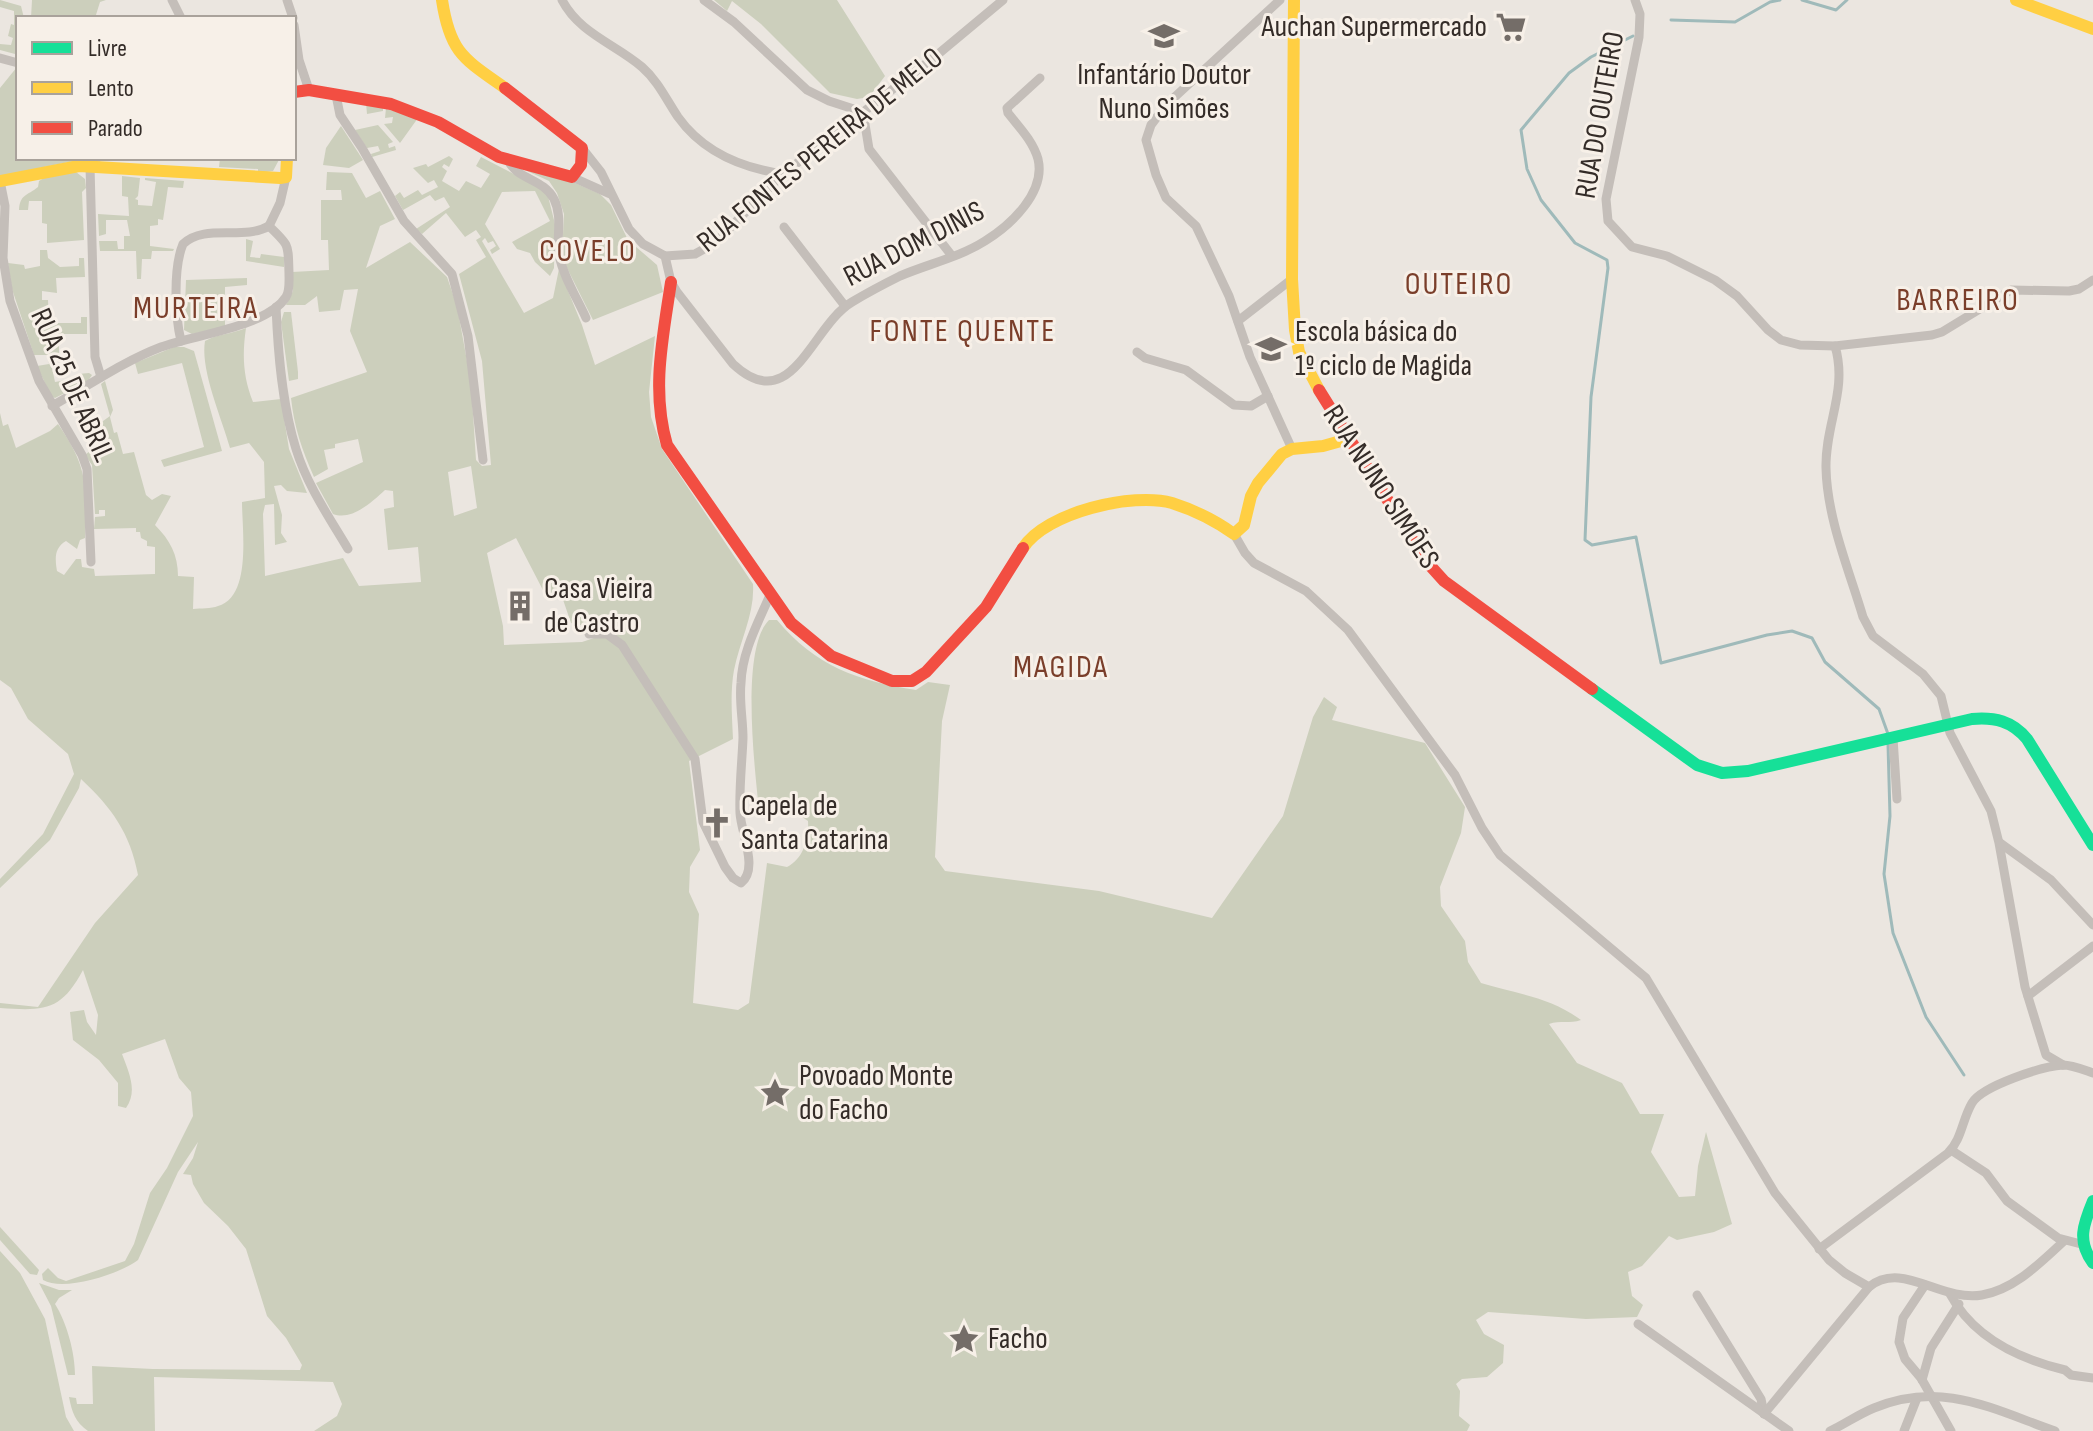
<svg xmlns="http://www.w3.org/2000/svg" width="2093" height="1431" font-family="'Sofia Sans Condensed',sans-serif">
<style>
.green{fill:#cccfbc;fill-rule:evenodd}
.lines{fill:none;stroke-linecap:round;stroke-linejoin:round}
.stream{stroke:#9fbaba;stroke-width:3}
.street{stroke:#c4beb9;stroke-width:9}
.fast{stroke:#16e098;stroke-width:12}
.slow{stroke:#ffcf43;stroke-width:12}
.jam{stroke:#f24e42;stroke-width:12}
.labels{text-anchor:middle;dominant-baseline:central;stroke-width:6;stroke-linejoin:round;paint-order:stroke}
.poi-label{font-size:30px;fill:#342c28;stroke:#f7f0e8;text-anchor:start}
.street-label{font-size:30px;fill:#342c28;stroke:#f7f0e8}
.neighbourhood-label{font-size:32px;letter-spacing:2px;fill:#7a3e2a;stroke:#f7f0e8}
</style>
<rect width="100%" height="100%" fill="#ebe6e0"/>
<g class="green">
<path d="M0,0L21,6L24,18H18V51L15,54L0,50V44L11,45L13,38L8,36L11,24L14,25V11L0,7Z"/>
<path d="M32,0H106L100,2L95,18H31Z"/>
<path d="M714,0H837L885,76L869,97L857,99L830,93L761,24L732,1L727,11Z"/>
<path d="M17,67L18,158H102L100,162H69L0,176V88Z"/>
<path d="M366,103L418,118L400,143L384,124L392,123L393,117L385,118L386,108H383V111L367,114Z"/>
<path d="M378,125L393,142L388,144L389,148L395,146L396,150L372,157L371,154L380,151L378,146L367,148L355,130Z"/>
<path d="M341,126L363,160L349,168L323,165L326,148Z"/>
<path d="M449,156L453,159L449,167L444,164L442,167L447,171L442,181L459,191L466,181L481,188L490,174L476,166L481,157L541,188L548,196L555,224L554,268L550,276L535,262L530,253L517,249L512,242L550,221L535,191L502,192L485,224L500,249L492,254L490,250L496,246L493,241L488,243L485,238L482,241L524,313L553,298L559,269L582,325L595,365L655,336L649,392L651,417L662,449L753,584C755,613 740,641 734,670C730,692 732,716 733,739L689,761L700,850L690,867L689,892L699,914L693,1003L738,1010L749,1003L767,863L787,867C804,858 809,838 808,821L796,813L759,810C755,770 740,649 769,620H777C815,666 858,681 916,690L928,682L950,685L942,721L935,857L945,871L1099,891L1212,918L1283,816L1313,717L1324,697L1337,707L1332,720L1425,743L1465,807L1461,833L1440,887L1441,906L1465,941L1468,962L1481,983C1517,994 1550,997 1581,1020C1570,1024 1560,1020 1549,1024L1577,1063L1622,1083L1640,1114H1664L1651,1152L1679,1197L1695,1196L1698,1166L1706,1132L1732,1224L1714,1232L1677,1240L1669,1236L1642,1266L1628,1272L1632,1296L1643,1305L1637,1317L1586,1319L1488,1312L1476,1320L1484,1334L1504,1345L1503,1363L1487,1377L1462,1379L1456,1384L1460,1391L1459,1416L1470,1425L1467,1431H314L337,1416L342,1404L333,1382L154,1377L155,1431H88C75,1422 72,1412 69,1397L76,1398L77,1404H93L92,1366L153,1369L300,1370L302,1365L286,1338L267,1316L246,1249L228,1226L204,1203L193,1184L191,1175L183,1174L193,1158L198,1142L178,1172L138,1260C120,1274 64,1292 43,1280L42,1274L48,1268L58,1278L66,1281L125,1261L134,1244L150,1193L167,1168L193,1116L191,1092L179,1078L165,1039L122,1054C129,1073 138,1091 126,1108L118,1106V1083L99,1060L73,1040L70,1012L84,1010L87,1022L96,1035L98,1015L83,970C61,1011 45,1011 0,1008V1003L38,1007L95,923L138,875C130,833 112,808 81,779L79,788L50,840L0,888V879L43,834L74,774L68,754L28,719L11,688L0,680V413L3,426L8,424L16,448L50,431L58,424C89,469 86,485 85,538L80,540L77,549L66,541C54,548 55,559 57,571L64,575L76,559H81L82,567L94,569L95,576L155,574V547L147,546V541L141,538L140,532H136V528L94,529L95,517L105,516V510H99V514H95L92,465L85,455L96,446L92,429L110,416L101,384L105,381L113,410L110,417L114,433L117,432L123,454L134,452L146,495L152,500L162,494L171,496L155,525C170,540 178,555 178,576L194,577L193,609C201,608 211,609 218,606C252,597 242,529 242,502L265,498L264,462L249,443L230,448C222,419 200,370 205,341C217,334 232,334 246,328C242,355 243,377 253,402L281,399L289,449L307,493L287,491L281,485L274,486L282,515L281,533L287,542L275,545L274,504L265,505L263,514L265,576L343,558L359,586L421,582L418,547L388,550L384,509L394,507L393,491L385,490C372,502 352,521 333,514L316,483L363,462L358,439L335,444V448L324,450L328,469L314,477C302,450 294,427 291,398L367,372L350,331L358,289L344,290L340,310L319,312L317,296L305,305H286L293,291L292,272L329,270L328,240H321V200H342L341,190H326L327,172L352,173L366,198L380,191L395,219L380,226L366,268L410,242L447,277L457,306L471,383L476,460L482,466L491,465L482,361L459,274L486,257L476,240L481,237L476,230L465,237L446,213L422,234L416,229L450,207L444,197L435,201L430,195L403,210L395,196L400,192L404,198L418,190L422,195L438,187L434,180L428,183L413,168L426,164L428,167ZM471,466L477,508L454,516L448,472ZM516,538L546,596L559,588L571,623L612,632L582,642L504,645L503,626L487,553Z"/>
<path d="M220,158H280L273,171L258,173V169L219,167Z"/>
<path d="M525,170L575,183L600,194L611,205L628,240L657,265L663,292L593,320L567,268L562,254L564,214L557,193L549,181Z"/>
<path d="M76,172L85,179L86,188L82,192L84,240L47,243V224L42,223V201H29L28,210H19C20,194 27,196 38,187L39,181L46,177Z"/>
<path d="M122,176L140,178L138,196L135,199L138,200V205L152,206L156,182L145,180V178L184,181L183,188L168,187L163,220L158,219V225L150,226V246L174,249L173,251H152L151,259H142L141,279H137L136,251H100L99,241H117L118,249H124V236H130L127,220H106V234L99,236L98,214L129,216L128,197L122,196Z"/>
<path d="M246,239L253,241L250,257L260,258L261,254L284,257V267L246,261Z"/>
<path d="M40,250H47L48,258L60,267L79,266V258H84L85,277L56,278L57,293L42,291V300H48L49,323H81V317H87V334H59V354L56,355L57,367L52,368L55,382L78,378V374L89,373L92,375L88,381L55,398L51,396L37,366L49,364L48,355H34L12,289L8,263L24,265L25,269L40,266Z"/>
<path d="M247,278V285L225,287V327L192,334L184,330L186,280Z"/>
<path d="M284,312H291L298,372V379L289,381L281,322Z"/>
<path d="M174,347H184L194,351L222,451L164,467L161,460L204,447L182,363L138,374L135,363Z"/>
<path d="M0,1227L39,1270L37,1275L30,1274L0,1240Z"/>
<path d="M0,1251L20,1273L45,1319L66,1417L74,1431H0Z"/>
<path d="M39,1283L59,1290H72L59,1298L55,1304C67,1323 75,1353 75,1375H68L51,1306Z"/>
</g>
<g class="lines">
<g class="stream">
<path d="M1802,0L1836,10L1847,0"/>
<path d="M1671,20L1735,22L1770,2L1780,0"/>
<path d="M1633,36L1591,57L1569,73L1521,130L1527,169L1541,200L1575,243L1607,260L1608,268L1591,397L1585,540L1592,545L1636,537L1661,663L1767,635L1792,631L1812,638L1825,662L1879,709L1888,734"/>
<path d="M1888,744L1890,816L1884,874L1893,933L1926,1017L1964,1075"/>
</g>
<g class="street">
<path d="M172,0L181,18"/>
<path d="M287,0L293,18"/>
<path d="M562,0C579,33 615,44 642,67C658,81 666,99 678,117C703,152 742,168 783,174"/>
<path d="M704,0L734,22L807,90L829,101L863,112L869,149L952,256"/>
<path d="M1280,0L1166,105L1151,125L1146,140L1156,175L1166,198L1196,226L1229,296L1250,357L1292,449"/>
<path d="M1635,0L1640,14L1639,37L1606,199L1608,221L1632,247L1667,256L1715,280L1737,296L1768,330L1781,340L1800,345L1835,346L1932,335L1942,332L2011,290L2069,291L2079,289L2093,280"/>
<path d="M294,25L299,60L309,90"/>
<path d="M0,58L18,63"/>
<path d="M336,95L340,115L362,148L404,221L452,274L468,336L483,460"/>
<path d="M582,148L601,172L629,229L643,244L665,256L695,254L715,243L783,174L937,55L1003,0"/>
<path d="M508,160C517,180 543,178 554,199C563,218 556,235 559,255C563,276 577,298 586,318"/>
<path d="M90,166L95,357L101,377"/>
<path d="M572,177L610,194"/>
<path d="M0,181L5,206L3,258L10,301L39,381L82,455L87,469L91,562"/>
<path d="M784,227L845,306"/>
<path d="M665,256L671,282L677,292L733,364C792,419 811,326 852,302C867,293 884,284 900,276C928,264 960,257 985,241C1011,225 1046,192 1038,159C1033,141 1019,127 1008,113L1007,108L1040,78"/>
<path d="M276,307C278,353 282,405 296,449C307,485 329,517 348,549"/>
<path d="M1238,321L1292,279"/>
<path d="M181,341C175,316 173,268 183,244C205,223 243,241 269,226"/>
<path d="M1835,346C1848,390 1825,424 1826,468C1827,518 1849,570 1863,617L1873,636L1923,674L1941,696L1950,733L1991,811L1999,843L2025,987L2046,1055L2063,1065"/>
<path d="M1137,352L1145,358L1186,370L1234,405L1251,406L1268,396"/>
<path d="M52,406C88,386 122,362 161,347C193,335 267,327 286,297C290,291 289,281 289,273C288,244 290,246 269,226L280,203L286,177"/>
<path d="M1234,534L1245,553L1254,563L1306,591L1348,630L1455,775L1482,828L1500,855L1646,978L1775,1193L1829,1260L1845,1273L1869,1287"/>
<path d="M589,634H607L622,645L695,759L703,822L725,867L733,878L741,883C759,869 741,833 740,813C739,788 742,763 743,738C743,720 739,701 741,683C742,652 758,623 770,595"/>
<path d="M1893,738L1897,799"/>
<path d="M2000,843L2051,880L2093,925"/>
<path d="M2028,996L2093,946"/>
<path d="M1951,1150L1986,1173L2007,1201L2058,1238L2081,1244"/>
<path d="M1819,1249L1948,1153C1962,1139 1962,1120 1972,1103C1982,1086 2043,1066 2063,1065C2072,1065 2084,1070 2093,1073"/>
<path d="M1925,1285L1903,1318L1899,1342L1905,1359L1921,1378L1951,1431"/>
<path d="M1950,1294C1973,1337 2019,1359 2065,1370L2071,1375L2093,1378"/>
<path d="M1697,1295L1761,1399L1764,1414"/>
<path d="M1638,1324L1789,1431"/>
<path d="M1922,1380L1931,1348L1959,1304"/>
<path d="M1764,1414L1869,1287C1902,1260 1940,1302 1982,1295C2015,1289 2040,1263 2064,1241"/>
<path d="M1830,1431C1845,1424 1859,1414 1874,1408C1942,1380 1992,1409 2055,1431"/>
<path d="M1904,1431L1917,1398"/>
</g>
<g class="fast">
<path d="M1592,689L1697,765L1722,773L1748,771L1972,719C1995,717 2012,721 2027,739L2093,845"/>
<path d="M2093,1201C2083,1225 2077,1241 2093,1263"/>
</g>
<g class="slow">
<path d="M442,0C450,53 464,59 505,88"/>
<path d="M1294,0L1292,279L1295,330L1299,352L1319,390"/>
<path d="M2016,0L2093,29"/>
<path d="M0,181L79,166L280,178L286,177L287,158"/>
<path d="M1023,548C1046,512 1133,492 1172,503C1194,510 1216,521 1234,534L1244,525L1251,496L1258,483L1282,454L1292,449L1323,446L1348,439"/>
</g>
<g class="jam">
<path d="M294,92L309,90L391,104L438,122L499,157L572,177L581,165L582,148L505,88"/>
<path d="M671,282C663,337 651,390 667,445L791,623L831,656L892,681H912L926,672L986,607L1023,548"/>
<path d="M1319,390L1425,560L1444,581L1592,689"/>
</g>
</g>
<defs>
<g id="supermarket-bare" transform="scale(2.4)"><path d="M-6-5.5h2.5l.6 2H6L4.5 2H-2.5L-4.4-4H-6ZM-1.5 3.2a1.3 1.3 0 1 0 .1 0ZM3 3.2a1.3 1.3 0 1 0 .1 0Z" fill="#746d68" stroke="#f7f0e8" stroke-width="2.5" paint-order="stroke"/></g>
<g id="school-bare" transform="scale(2.4)"><path d="M0-5L7-2L0 1L-7-2ZM-4 1L0 2.5L4 1V4Q0 6-4 4Z" fill="#746d68" stroke="#f7f0e8" stroke-width="2.5" paint-order="stroke"/></g>
<g id="building-bare" transform="scale(2.4)"><path d="M-4-6H4V6H1V3H-1V6H-4ZM-2.5-4.3h1.7v1.8h-1.7ZM.8-4.3h1.7v1.8H.8ZM-2.5-1h1.7V.8h-1.7ZM.8-1h1.7V.8H.8Z" fill="#746d68" stroke="#f7f0e8" stroke-width="2.5" paint-order="stroke"/></g>
<g id="church-bare" transform="scale(2.4)"><path d="M-1.2-6h2.4v3.5h3.3v2.4h-3.3V6h-2.4V-.1h-3.3v-2.4h3.3Z" fill="#746d68" stroke="#f7f0e8" stroke-width="2.5" paint-order="stroke"/></g>
<g id="sight-bare" transform="scale(2.4)"><path d="M0-6L1.8-2.2L6-1.7L2.9 1.2L3.7 5.4L0 3.3L-3.7 5.4L-2.9 1.2L-6-1.7L-1.8-2.2Z" fill="#746d68" stroke="#f7f0e8" stroke-width="2.5" paint-order="stroke"/></g>
</defs>
<g fill-rule="evenodd">
<use href="#supermarket-bare" x="1511" y="27"/>
<use href="#school-bare" x="1164" y="36"/>
<use href="#school-bare" x="1271" y="349"/>
<use href="#building-bare" x="520" y="606"/>
<use href="#church-bare" x="717" y="823"/>
<use href="#sight-bare" x="775" y="1093"/>
<use href="#sight-bare" x="964" y="1339"/>
</g>
<g class="labels">
<g class="poi-label">
<text x="1487" y="27" text-anchor="end">Auchan Supermercado</text>
<text x="1164" y="75" text-anchor="middle">Infantário Doutor<tspan x="1164" dy="34">Nuno Simões</tspan></text>
<text x="1295" y="332">Escola básica do<tspan x="1295" dy="34">1º ciclo de Magida</tspan></text>
<text x="544" y="589">Casa Vieira<tspan x="544" dy="34">de Castro</tspan></text>
<text x="741" y="806">Capela de<tspan x="741" dy="34">Santa Catarina</tspan></text>
<text x="799" y="1076">Povoado Monte<tspan x="799" dy="34">do Facho</tspan></text>
<text x="988" y="1339">Facho</text>
</g>
<g class="street-label">
<text transform="translate(1600 115) rotate(-80)">RUA DO OUTEIRO</text>
<text transform="translate(820 150) rotate(-39)">RUA FONTES PEREIRA DE MELO</text>
<text transform="translate(914 244) rotate(-27)">RUA DOM DINIS</text>
<text transform="translate(72 385) rotate(66)">RUA 25 DE ABRIL</text>
<text transform="translate(1381 487) rotate(57)">RUA NUNO SIMÕES</text>
</g>
<g class="neighbourhood-label">
<text x="588" y="251">COVELO</text>
<text x="1459" y="284">OUTEIRO</text>
<text x="1958" y="300">BARREIRO</text>
<text x="196" y="308">MURTEIRA</text>
<text x="963" y="331">FONTE QUENTE</text>
<text x="1061" y="667">MAGIDA</text>
</g>
</g>
<rect x="16" y="16" width="280" height="144" fill="#f7f0e8" stroke="#a9a29b" stroke-width="2"/>
<rect x="32" y="42" width="40" height="12" fill="#16e098" stroke="#a9a29b" stroke-width="2"/>
<text x="88" y="56" font-size="24" fill="#342c28">Livre</text>
<rect x="32" y="82" width="40" height="12" fill="#ffcf43" stroke="#a9a29b" stroke-width="2"/>
<text x="88" y="96" font-size="24" fill="#342c28">Lento</text>
<rect x="32" y="122" width="40" height="12" fill="#f24e42" stroke="#a9a29b" stroke-width="2"/>
<text x="88" y="136" font-size="24" fill="#342c28">Parado</text>
</svg>
